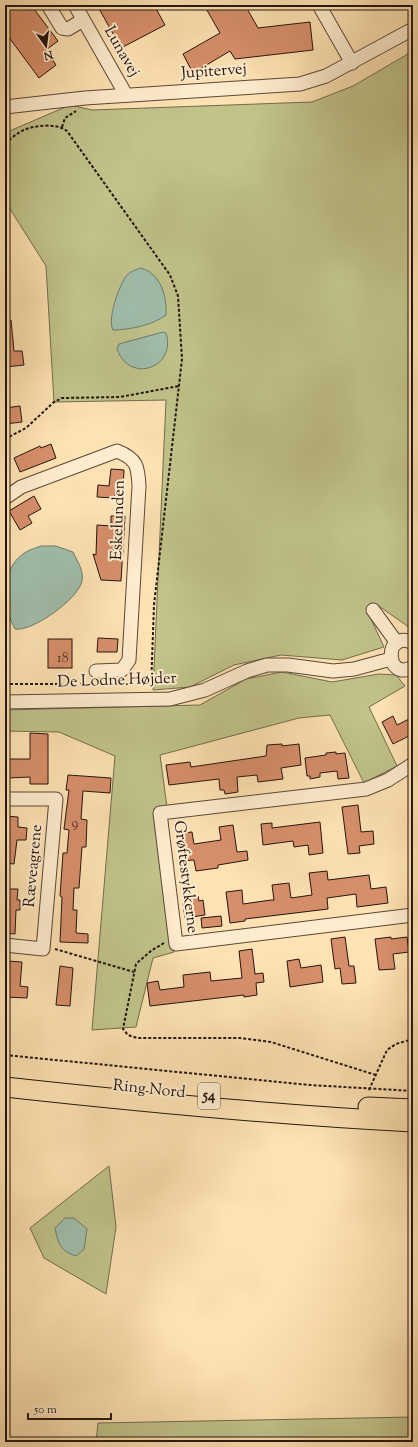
<svg xmlns="http://www.w3.org/2000/svg" width="418" height="1447" font-family="'Sorts Mill Goudy',serif">
<style>
.green{fill:#c1c38b;stroke:#726c4d}
.water{fill:#a0beac;stroke:#6e7a6d}
.building{fill:#d78f6b;stroke:#23150f}
.lines{fill:none;stroke-linecap:round;stroke-linejoin:round}
.minor-casing{stroke:#5a4838;stroke-width:15}
.highway-casing{stroke:#23150f;stroke-width:21}
.path{stroke:#23150f;stroke-width:2;stroke-dasharray:3 2;stroke-linecap:butt}
.minor{stroke:#feecce;stroke-width:13}
.highway{stroke:#fee2b3;stroke-width:19}
.labels{text-anchor:middle;dominant-baseline:central;stroke-width:4;stroke-linejoin:round;paint-order:stroke}
.number-label{font-size:14px;fill:#503426}
.shield{fill:#feecce;stroke:#655648;stroke-width:1}
.shield-label{font-size:15px;font-weight:bold;fill:#23150f}
.street-label{font-size:16px;fill:#23150f;stroke:#feecce}
</style>
<rect width="100%" height="100%" fill="#fee2b3"/>
<filter id="stains"><feTurbulence type="fractalNoise" baseFrequency=".005" numOctaves="4"/><feColorMatrix values="0 0 0 0 .2 0 0 0 0 .09 0 0 0 0 .02 0 0 0 .5 -.17"/></filter>
<radialGradient id="worn" r=".72"><stop offset=".6" stop-color="#630" stop-opacity="0"/><stop offset="1" stop-color="#630" stop-opacity=".3"/></radialGradient>
<g class="green">
<path d="M413,51V630L376,604L366,608L384,647L342,660L281,655L234,665L190,687L153,690L166,400L54,402L46,266L5,201V133L70,105L92,110L312,102L353,86Z"/>
<path d="M282,672L332,682L379,674L396,675L405,686L369,707L397,766L364,783L330,715L299,718L160,755L167,807L156,810L174,952L153,958L136,1027L92,1030L115,756L59,732L5,731V710L200,705L246,679Z"/>
<path d="M109,1166L116,1227L106,1294L44,1258L30,1228Z"/>
<path d="M413,1417V1442H96L98,1423Z"/>
</g>
<g class="water">
<path d="M141,268C161,274 167,296 166,315C153,325 129,330 113,330C107,319 119,285 127,275C131,271 136,270 141,268Z"/>
<path d="M163,332L166,333C177,367 130,385 117,349L119,344Z"/>
<path d="M41,546H56L73,552C77,561 84,570 82,581C79,598 33,632 15,629C2,606 0,567 26,552C31,549 36,548 41,546Z"/>
<path d="M65,1218H74L87,1229L84,1249L76,1256C60,1251 58,1243 55,1228Z"/>
</g>
<g class="building">
<path d="M5,5H31L58,41L46,50L56,65L39,78L5,32Z"/>
<path d="M97,5H154L165,25L121,48Z"/>
<path d="M204,5H245L258,28L310,22L313,50L235,59L230,51L193,73L183,54L220,33Z"/>
<path d="M11,320L14,351H22L24,365L5,367V321Z"/>
<path d="M20,406L22,422L5,424V408Z"/>
<path d="M51,444L56,458L20,472L14,458L40,446L41,448Z"/>
<path d="M111,469L124,470L123,491H115V498L97,497L98,485L109,486Z"/>
<path d="M34,496L41,509L28,516L32,523L20,530L9,511Z"/>
<path d="M111,516H125L121,581L101,580L93,554L96,555L97,525L111,526Z"/>
<path d="M98,638L118,639L117,652H97Z"/>
<rect x="48" y="639" width="24" height="29"/>
<path d="M393,716L397,725L413,717V734L393,744L382,722Z"/>
<path d="M30,733L48,734V784H30V777L7,778V776H5V759H30Z"/>
<path d="M282,744V746L299,744L301,765L281,768L283,779L258,782L257,775L237,777L238,792L225,794L224,790H220L219,779L169,785L166,765L190,762L191,767L266,756L267,745Z"/>
<path d="M336,752V754L345,753L349,778L338,779L337,771L320,773V777L310,779V776H307L305,758L326,755V753Z"/>
<path d="M68,775L111,778L110,793L83,791L81,819L87,820L86,847H82L79,888H74L73,910H77L76,933L88,934V943L60,942L62,897L60,896L63,853H67L69,830L64,829L69,790H66Z"/>
<path d="M358,805L361,832L373,831L374,844L359,846L360,853L348,854L342,807Z"/>
<path d="M5,816L18,817V827L27,828L26,840H17L14,864L5,863Z"/>
<path d="M320,822L323,853L309,855L308,845L294,847L293,841L263,845L261,824L272,823V828Z"/>
<path d="M233,825L237,852L247,851L248,860L218,865V868L196,871L194,860L180,861L176,834L192,832L194,844L221,840L219,827Z"/>
<path d="M327,871L328,880L369,875L371,889L386,887L388,903L357,907L356,894L327,898L328,909L245,919V921L230,923L226,892L242,890L243,904L271,900H274L272,885L289,883L291,898L312,895L309,873Z"/>
<path d="M5,889H18L17,900H20V910H16L15,934L5,933Z"/>
<path d="M198,896L199,901L203,900L205,915L185,918L183,903L188,902L187,898Z"/>
<path d="M221,916L222,926L202,928L201,918Z"/>
<path d="M345,937L349,966H354L356,983L342,984L340,968L335,969L331,939Z"/>
<path d="M391,937V939L407,937L409,952L393,954L395,969L379,970L375,939Z"/>
<path d="M252,949L255,974L263,973L264,982L256,983L257,995L244,997V995L150,1006L147,983L158,981L160,990L184,987L183,975L210,972L211,981L242,978L239,951Z"/>
<path d="M299,959L301,968L321,965L323,982L290,987L287,961Z"/>
<path d="M7,961L22,962L20,986L28,987L27,998L5,997Z"/>
<path d="M60,966L73,968L70,1006L56,1005Z"/>
</g>
<g class="lines">
<g class="minor-casing">
<g id="minor">
<path d="M48,5L62,28L68,29L83,20"/>
<path d="M75,5L126,95"/>
<path d="M319,5L352,63"/>
<path d="M5,107L85,98L300,84L326,76L413,29"/>
<path d="M5,498L21,487L117,451C137,459 138,466 139,486L129,660L122,670L96,671"/>
<path d="M373,610L397,643"/>
<path d="M413,643C383,628 385,683 413,667"/>
<path d="M5,702L170,699L205,690L247,671L267,665H288L333,671L354,669L391,659"/>
<path d="M413,764L388,780L366,789L160,813L176,944L413,915"/>
<path d="M5,799H56L43,949L5,945"/>
</g>
</g>
<g class="highway-casing">
<g id="highway">
<path d="M5,1087C141,1102 277,1115 413,1122"/>
<path d="M368,1107L413,1109"/>
</g>
</g>
<g class="path">
<path d="M62,127L65,118L76,111"/>
<path d="M5,143C11,139 17,133 24,130C35,125 57,123 67,131L170,275L178,296L182,359L154,605L151,688"/>
<path d="M5,439L26,428L54,402L62,398L120,397L179,386"/>
<path d="M5,684H151"/>
<path d="M164,943L152,950L136,964L123,1029L128,1035L137,1038H240L271,1042L376,1075"/>
<path d="M55,949L134,972"/>
<path d="M5,1055L310,1085L413,1091"/>
<path d="M369,1090L387,1050L396,1044L413,1039"/>
</g>
<use href="#minor" class="minor"/>
<use href="#highway" class="highway"/>
</g>
<g class="labels">
<g class="number-label">
<text x="63" y="659">18</text>
<text x="75" y="824">9</text>
</g>
<rect class="shield" x="198" y="1083" width="22" height="26" rx="3"/>
<g class="shield-label">
<text x="209" y="1096">54</text>
</g>
<g class="street-label">
<text transform="translate(121 52) rotate(60)">Lunavej</text>
<text transform="translate(214 72) rotate(-4)">Jupitervej</text>
<text transform="translate(119 520) rotate(-88)">Eskelunden</text>
<text transform="translate(117 681) rotate(-2)">De Lodne Højder</text>
<text transform="translate(34 866) rotate(-85)">Ræveagrene</text>
<text transform="translate(185 877) rotate(83)">Grøftestykkerne</text>
<text transform="translate(149 1090) rotate(6)">Ring Nord</text>
</g>
</g>
<rect width="418" height="1447" fill="none" stroke="#fee2b3" stroke-width="20"/>
<rect x="6" y="6" width="406" height="1435" fill="none" stroke="#23150f" stroke-width="2"/>
<rect x="10" y="10" width="398" height="1427" fill="none" stroke="#23150f"/>
<g transform="translate(46 46) rotate(166)" stroke="#feecce" stroke-width="3" paint-order="stroke">
<path d="M0-3L7 15L0 10L-7 15Z" fill="#23150f"/>
<text y="-6" font-size="11" font-weight="bold" text-anchor="middle" fill="#23150f">N</text>
</g>
<path d="M28 1413v6h83v-6" fill="none" stroke="#23150f" stroke-width="2"/>
<text x="34" y="1413" font-size="12" fill="#23150f" stroke="#feecce" stroke-width="3" paint-order="stroke">50 m</text>
<rect width="100%" height="100%" filter="url(#stains)"/>
<rect width="100%" height="100%" fill="url(#worn)"/>
</svg>
